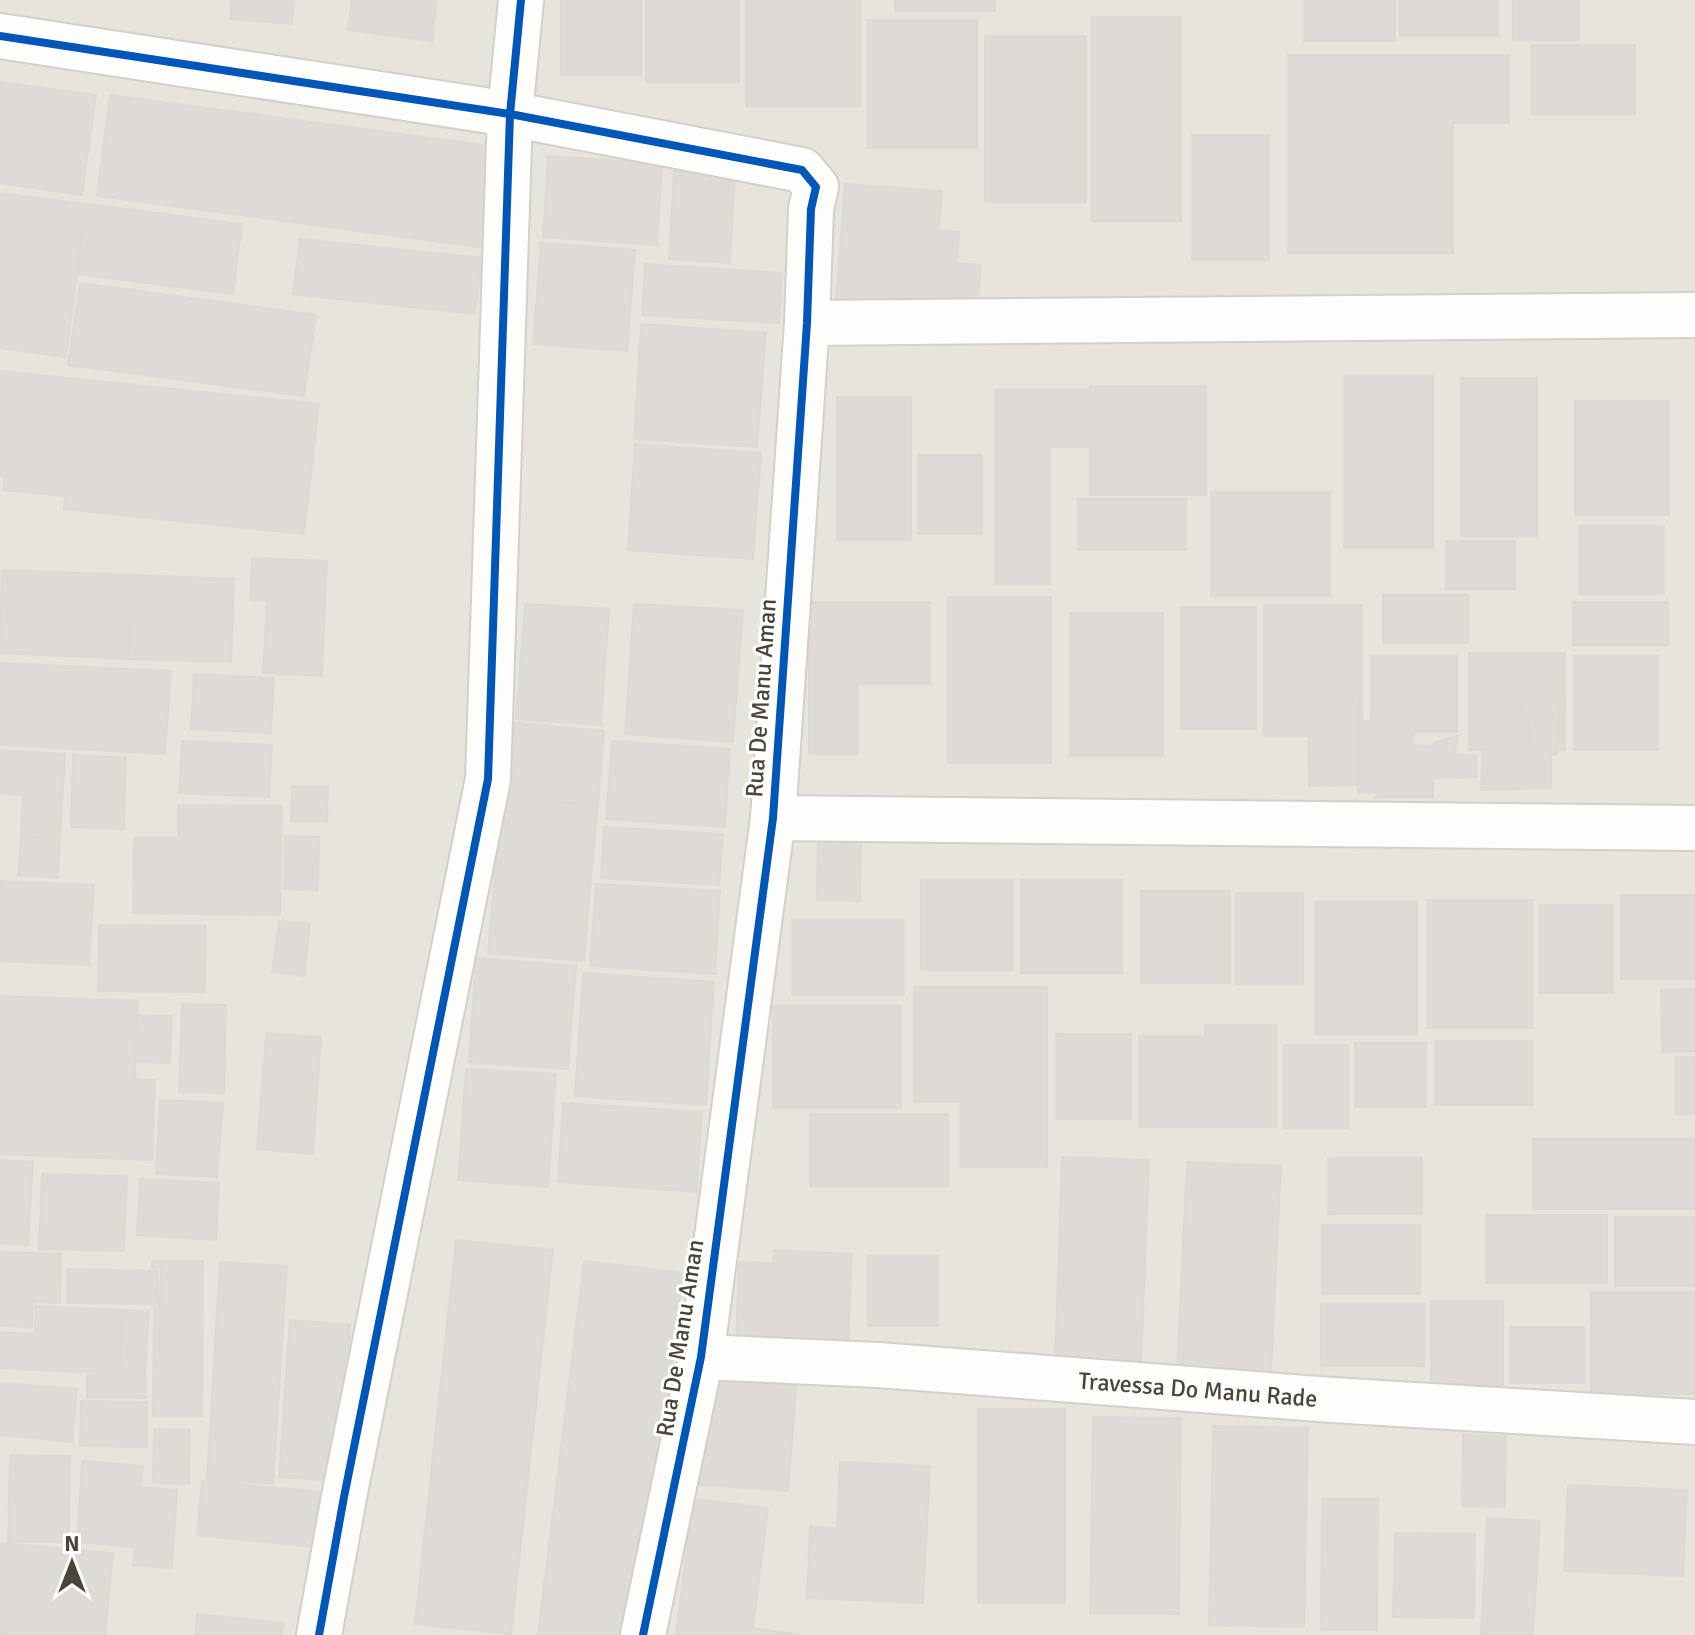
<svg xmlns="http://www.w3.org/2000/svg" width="1695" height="1635" font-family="Signika,sans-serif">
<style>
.residential{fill:#e7e4dc}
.building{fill:#dedbd6;stroke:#dcd9d4;stroke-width:2}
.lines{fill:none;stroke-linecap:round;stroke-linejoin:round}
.minor-casing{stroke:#d2d0cb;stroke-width:48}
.minor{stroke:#fdfdfc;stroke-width:44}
.cycleway-casing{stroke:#fff;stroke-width:13}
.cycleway{stroke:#0057b8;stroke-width:8}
.labels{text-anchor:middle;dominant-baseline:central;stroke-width:6;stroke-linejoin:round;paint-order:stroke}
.street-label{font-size:24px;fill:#4b4439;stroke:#fff}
</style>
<rect width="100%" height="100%" fill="#f4f2ee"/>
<rect class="residential" x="0" y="0" width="1695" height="1635"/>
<g class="building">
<path d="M232,0H294L292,24L230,19Z"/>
<path d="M352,0H437L432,41L348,30Z"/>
<rect x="561" y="0" width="80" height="75"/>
<rect x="646" y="0" width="93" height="82"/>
<rect x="746" y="0" width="114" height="106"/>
<rect x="895" y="0" width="100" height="11"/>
<rect x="1304" y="0" width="91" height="41"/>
<rect x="1400" y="0" width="98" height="36"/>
<rect x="1513" y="0" width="66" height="40"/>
<rect x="1092" y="17" width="89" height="204"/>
<rect x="868" y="20" width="109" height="128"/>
<rect x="985" y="36" width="101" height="166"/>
<rect x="1532" y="45" width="103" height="69"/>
<path d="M1288,55H1509V123H1453V253H1288Z"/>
<path d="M0,82L96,95L82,195L0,183Z"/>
<path d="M110,95L498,147L485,248L97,196Z"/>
<rect x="1192" y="135" width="77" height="125"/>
<path d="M548,156L662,164L657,245L543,237Z"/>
<path d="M674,171L735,175L730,263L669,259Z"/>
<path d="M845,184L942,191L939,230L959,232L957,263L981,265L977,311L836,300Z"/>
<path d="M0,193L86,204L66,357L0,348Z"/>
<path d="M86,204L242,224L233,294L77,274Z"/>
<path d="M300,239L482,258L475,314L293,294Z"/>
<path d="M541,243L635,250L627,351L533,344Z"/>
<path d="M645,264L782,273L779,323L642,315Z"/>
<path d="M80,283L316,315L304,396L68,365Z"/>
<path d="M641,324L766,333L757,447L634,439Z"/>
<path d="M0,371L319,404L304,534L64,509L65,496L3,490L5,476H0Z"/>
<rect x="1344" y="376" width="89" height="172"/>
<rect x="1461" y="378" width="76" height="158"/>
<path d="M1090,386H1206V495H1090V447H1050V584H995V390H1090Z"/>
<rect x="837" y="397" width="74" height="143"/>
<rect x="1575" y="401" width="94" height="114"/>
<path d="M635,444L761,453L753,559L628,550Z"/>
<rect x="918" y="455" width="64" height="79"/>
<rect x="1211" y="492" width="119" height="104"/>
<rect x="1078" y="499" width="108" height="51"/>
<rect x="1579" y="526" width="85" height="68"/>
<rect x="1446" y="541" width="69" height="48"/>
<path d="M252,558L327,561L322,676L263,673L267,601L250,600Z"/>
<path d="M2,570L133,575L129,659L0,653Z"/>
<path d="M133,575L234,579L231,662L129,659Z"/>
<rect x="1383" y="595" width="85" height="48"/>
<rect x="948" y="597" width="103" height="166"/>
<path d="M809,602H930V684H858V754H809Z"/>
<rect x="1573" y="602" width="95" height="43"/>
<path d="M525,604L609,609L601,725L516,719Z"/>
<path d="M634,604L743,610L733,742L625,734Z"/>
<rect x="1264" y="605" width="98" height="131"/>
<rect x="1181" y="607" width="75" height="122"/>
<rect x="1070" y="613" width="93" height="143"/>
<rect x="1469" y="653" width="96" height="97"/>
<rect x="1371" y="656" width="86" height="76"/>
<rect x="1574" y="656" width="84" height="94"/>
<path d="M0,663L171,671L165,754L0,745Z"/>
<path d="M194,674L274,678L271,733L191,729Z"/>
<path d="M1359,691L1357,785L1309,786L1308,692Z"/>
<path d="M1524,697L1560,698L1557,754L1551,755V788L1481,790L1483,744L1531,745L1528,715H1519Z"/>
<path d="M1358,720L1415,725L1413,745L1433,746L1435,742L1457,736L1455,754L1476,756V777L1433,778V797H1376L1380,792L1358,793Z"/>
<path d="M507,722L604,731L598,805L501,798Z"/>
<path d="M182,741L272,745L269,797L179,793Z"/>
<path d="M612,741L730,749L725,827L606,819Z"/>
<path d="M0,750L65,754L60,839L21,837L23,795L0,793Z"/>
<path d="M73,755L126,758L124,829L71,827Z"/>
<path d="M292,786L328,787L327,822L291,821Z"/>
<path d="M501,798L598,805L591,878L495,869Z"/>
<path d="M178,805L282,806L280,915L133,913L134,838H178Z"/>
<path d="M604,827L723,834L719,885L601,878Z"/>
<path d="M818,828L861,829L860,901L817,900Z"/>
<path d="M285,836L319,837L318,890L284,889Z"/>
<path d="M21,837L60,839L58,878L18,875Z"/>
<path d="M495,869L591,878L584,961L488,953Z"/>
<rect x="921" y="880" width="92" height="90"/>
<rect x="1021" y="880" width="101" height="93"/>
<path d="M0,881L94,885L89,965L0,961Z"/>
<path d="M596,884L720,891L715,974L590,966Z"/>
<rect x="1141" y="891" width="89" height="92"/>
<rect x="1236" y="893" width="67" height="91"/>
<rect x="1621" y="895" width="74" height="84"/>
<rect x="1428" y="900" width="104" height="128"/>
<rect x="1315" y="902" width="102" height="132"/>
<rect x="1540" y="905" width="73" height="88"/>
<rect x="792" y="920" width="112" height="75"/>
<path d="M279,921L310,924L304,976L272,972Z"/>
<path d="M99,925L206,926L205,992L98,991Z"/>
<path d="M476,958L576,966L568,1069L469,1062Z"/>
<path d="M583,973L714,982L706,1105L575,1096Z"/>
<path d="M914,987H1047V1167H960V1102H914Z"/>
<path d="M1695,989V1051L1662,1052L1661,990Z"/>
<path d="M0,996L138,1001L135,1080L0,1075Z"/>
<path d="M182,1004L226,1005L224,1093L179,1092Z"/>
<rect x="773" y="1006" width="128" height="102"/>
<path d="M137,1015L172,1016L170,1063L135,1062Z"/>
<rect x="1205" y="1025" width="71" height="102"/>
<path d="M266,1033L321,1037L313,1154L257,1149Z"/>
<rect x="1056" y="1034" width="75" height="85"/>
<rect x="1139" y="1036" width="64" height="91"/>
<rect x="1435" y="1041" width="97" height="64"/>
<rect x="1355" y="1043" width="71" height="64"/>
<rect x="1284" y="1045" width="64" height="83"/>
<rect x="1676" y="1057" width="19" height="57"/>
<path d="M466,1069L556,1074L548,1187L458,1180Z"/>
<path d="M0,1075L155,1080L152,1160L0,1154Z"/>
<path d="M160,1100L223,1103L217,1177L156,1174Z"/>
<path d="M563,1103L702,1112L697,1192L558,1182Z"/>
<rect x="810" y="1114" width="138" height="72"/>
<rect x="1533" y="1139" width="162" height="70"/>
<path d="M1062,1157L1149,1160L1141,1367L1055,1364Z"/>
<rect x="1328" y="1158" width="94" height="56"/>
<path d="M0,1160L33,1162L28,1245L0,1243Z"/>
<path d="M1187,1162L1281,1166L1271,1372L1177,1369Z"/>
<path d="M42,1174L127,1176L124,1251L39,1249Z"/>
<path d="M140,1179L219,1183L216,1240L137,1235Z"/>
<rect x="1486" y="1215" width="121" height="68"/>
<rect x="1615" y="1217" width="80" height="69"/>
<rect x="1322" y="1225" width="98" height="69"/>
<path d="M456,1240L553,1250L511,1634L415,1624Z"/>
<path d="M774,1250L852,1254L848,1345L736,1341L739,1262L773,1263Z"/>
<path d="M0,1252L61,1254L60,1303L33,1302L32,1327L0,1326Z"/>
<rect x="868" y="1256" width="70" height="70"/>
<path d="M152,1261H203L202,1416H153L154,1307H160L161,1268H152Z"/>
<path d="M584,1261L683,1273L639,1635H538Z"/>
<path d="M220,1262L287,1266L273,1484L207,1480Z"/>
<path d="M67,1269L158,1271V1304L67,1303Z"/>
<rect x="1591" y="1292" width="104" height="102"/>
<rect x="1431" y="1301" width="72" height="84"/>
<rect x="1321" y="1304" width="103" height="62"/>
<path d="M36,1306L123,1310L120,1374L0,1368V1332L35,1334Z"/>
<path d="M123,1310L149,1311L145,1375L120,1374Z"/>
<path d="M290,1320L350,1325L339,1481L279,1477Z"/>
<rect x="1510" y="1327" width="74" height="56"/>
<path d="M701,1371L797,1378L788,1491L694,1484Z"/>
<path d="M87,1375L146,1376V1398L87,1397Z"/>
<path d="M0,1383L77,1389L72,1442L0,1435Z"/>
<path d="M81,1401L147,1402V1447L80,1446Z"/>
<rect x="978" y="1409" width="87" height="194"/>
<path d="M1093,1417L1181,1418L1179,1614L1090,1613Z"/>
<path d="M1213,1426L1308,1428L1304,1627L1209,1625Z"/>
<path d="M154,1429L190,1430L189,1484L153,1483Z"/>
<path d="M1463,1435L1506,1436L1505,1507L1462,1506Z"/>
<path d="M10,1455L70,1456L69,1542H8Z"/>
<path d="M82,1461L143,1466L141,1487L177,1490L172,1568L133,1565L135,1547L77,1542Z"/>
<path d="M840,1462L930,1466L923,1603L807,1598L810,1526L837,1528Z"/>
<path d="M202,1481L320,1492L314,1547L197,1535Z"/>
<path d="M1568,1485L1687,1490L1683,1576L1564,1571Z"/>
<path d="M693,1499L768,1508L753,1628L800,1635H676Z"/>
<path d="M1322,1499H1378L1377,1630H1321Z"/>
<path d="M1487,1518L1540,1521L1533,1635H1481Z"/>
<path d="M1395,1533L1475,1534L1474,1618L1393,1617Z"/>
<path d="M0,1543L113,1553L105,1635H0Z"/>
<path d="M197,1614L283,1623L281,1635H195Z"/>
</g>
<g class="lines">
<g class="minor-casing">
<g id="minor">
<path d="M521,0L510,114L802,170L816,187L811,209L807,323L773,818L701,1357L643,1635"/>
<path d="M0,36L510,114L488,779L344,1497L319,1635"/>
<path d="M807,323L1695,315"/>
<path d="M773,818L1695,828"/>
<path id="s1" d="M701,1357L878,1365L1332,1400L1695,1422"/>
</g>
</g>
<use href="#minor" class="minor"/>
<g class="cycleway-casing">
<g id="cycleway">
<path d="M521,0L510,114L802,170L816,187L811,209L807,323L773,818L701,1357L643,1635"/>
<path d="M0,36L510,114L488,779L344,1497L319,1635"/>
</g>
</g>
<use href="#cycleway" class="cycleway"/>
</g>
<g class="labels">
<g class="street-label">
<text transform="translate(761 698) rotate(-86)">Rua De Manu Aman</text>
<text transform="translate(680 1338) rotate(-81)">Rua De Manu Aman</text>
<text stroke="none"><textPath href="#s1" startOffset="498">Travessa Do Manu Rade</textPath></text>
</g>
</g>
<g transform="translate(72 1563)" stroke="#ffffff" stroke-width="6" paint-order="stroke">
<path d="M0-6L14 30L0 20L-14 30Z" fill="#4b4439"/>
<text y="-12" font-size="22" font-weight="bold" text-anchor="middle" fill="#4b4439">N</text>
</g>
</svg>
